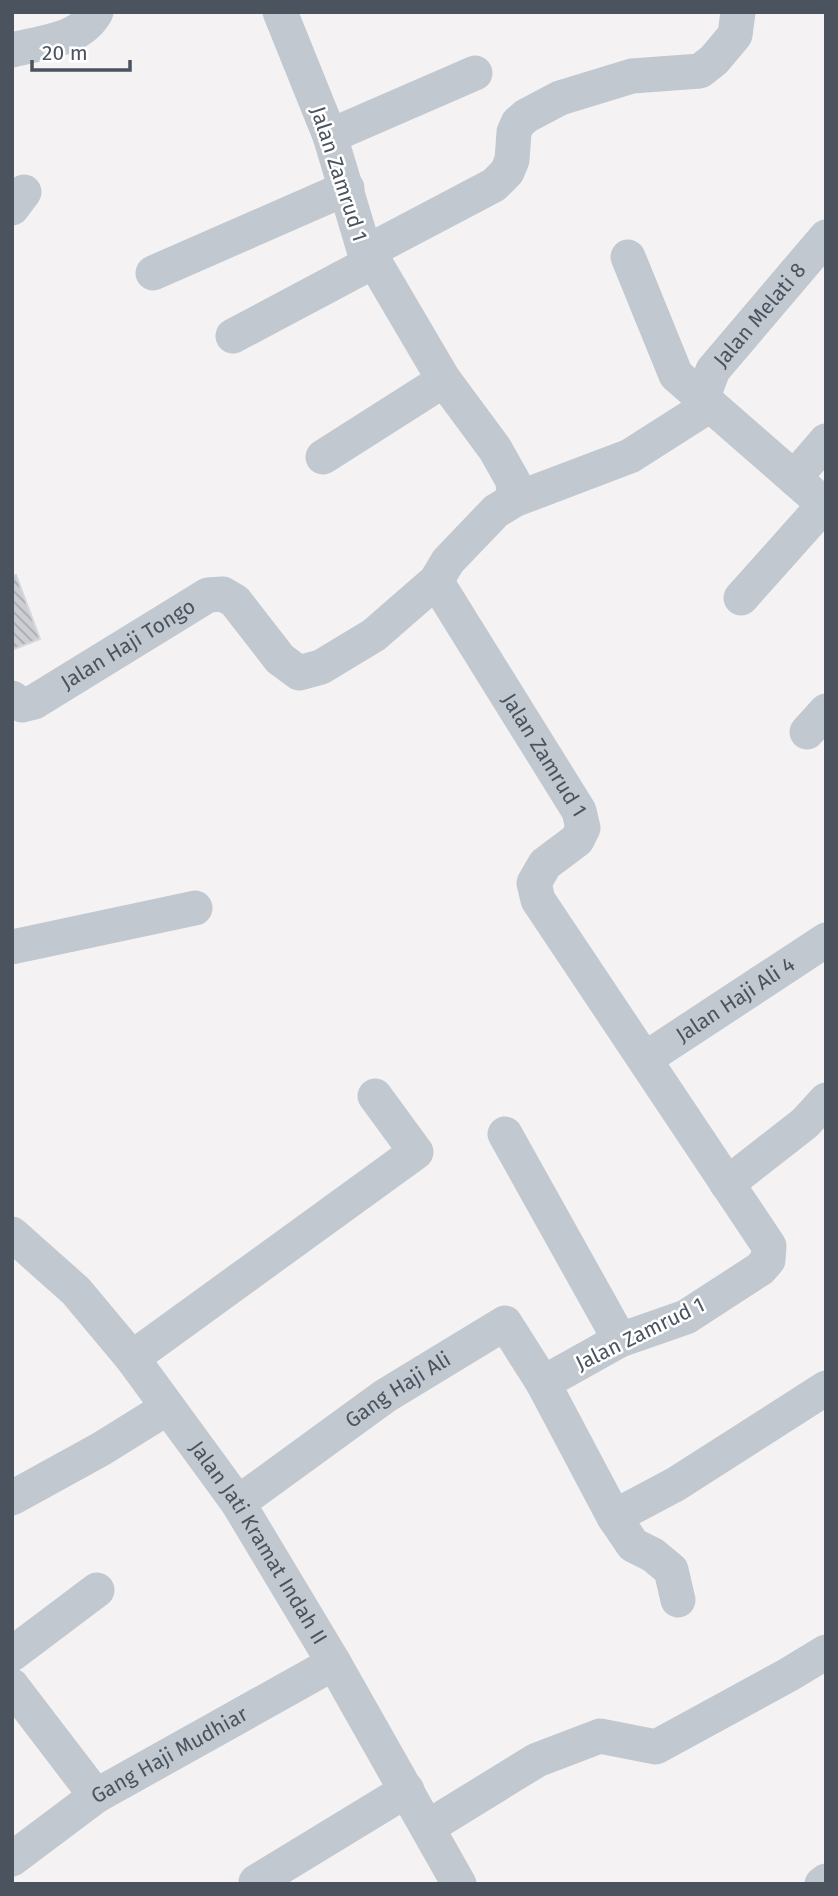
<svg xmlns="http://www.w3.org/2000/svg" width="838" height="1896" font-family="'Fira Sans',sans-serif">
<style>
.building{fill:url(#building-back-hatch);stroke:#d6d8dc;stroke-width:2}
.lines{fill:none;stroke-linecap:round;stroke-linejoin:round}
.minor{stroke:#c1c8cf;stroke-width:35}
.labels{text-anchor:middle;dominant-baseline:central;stroke-width:5;stroke-linejoin:round;paint-order:stroke}
.street-label{font-size:21px;fill:#4b535e;stroke:#fff}
</style>
<defs>
<pattern id="building-back-hatch" width="6" height="6" patternUnits="userSpaceOnUse" patternTransform="scale(1.75)"><rect width="6" height="6" fill="#ccced4"/><path d="M-1 5l2 2M0 0l6 6M5-1l2 2" fill="none" stroke="#a8aaaf"/></pattern>
</defs>
<rect width="100%" height="100%" fill="#f4f2f2"/>
<path class="building" d="M16,575L40,639L12,650V576Z"/>
<g class="lines">
<g class="minor">
<path d="M12,50C42,42 80,41 96,12"/>
<path d="M330,136L475,73"/>
<path d="M12,208L24,192"/>
<path d="M365,253L494,185L507,172L512,160L514,132L518,123L526,116L560,98L632,76L700,71L714,60L735,35L738,12"/>
<path d="M628,257L676,375L826,506"/>
<path d="M153,273L347,188"/>
<path d="M233,336L374,261"/>
<path id="s1" d="M702,399L713,370L826,237"/>
<path d="M323,457L444,380"/>
<path d="M794,478L826,441"/>
<path d="M514,500L630,456L710,405"/>
<path id="s2" d="M436,581L579,811L583,828L577,840L545,864L534,883L538,900L769,1246L768,1260L760,1269L686,1317L620,1340L543,1383"/>
<path d="M741,598L824,505"/>
<path id="s3" d="M12,698L22,705L34,702L208,595L223,594L235,601L280,659L299,673L321,667L374,635L436,581L448,561L496,511L514,500L513,481L495,449L444,380L374,261L365,253L330,136L280,12"/>
<path d="M807,732L826,711"/>
<path d="M12,947L195,908"/>
<path id="s4" d="M645,1059L826,940"/>
<path d="M505,1134L620,1340"/>
<path d="M727,1184L805,1123L826,1100"/>
<path id="s5" d="M12,1234L76,1291L132,1358L238,1503L334,1663L459,1884"/>
<path d="M132,1358L416,1152L375,1096"/>
<path d="M12,1498L101,1449L167,1408"/>
<path id="s6" d="M238,1503L385,1396L505,1323L543,1383L614,1517L676,1484L826,1388"/>
<path d="M614,1517L633,1545L653,1555L671,1570L678,1600"/>
<path d="M12,1654L97,1590"/>
<path d="M12,1686L96,1796"/>
<path d="M428,1827L537,1760L600,1736L656,1747L788,1675L826,1652"/>
<path id="s7" d="M12,1859L96,1796L334,1663"/>
<path d="M256,1882L407,1790"/>
<path d="M822,1884L826,1881"/>
</g>
</g>
<g class="labels">
<g class="street-label">
<text transform="translate(339 174) rotate(72)">Jalan Zamrud 1</text>
<text stroke="none"><textPath href="#s1" startOffset="103">Jalan Melati 8</textPath></text>
<text stroke="none"><textPath href="#s3" startOffset="135">Jalan Haji Tongo</textPath></text>
<text stroke="none"><textPath href="#s2" startOffset="205">Jalan Zamrud 1</textPath></text>
<text stroke="none"><textPath href="#s4" startOffset="108">Jalan Haji Ali 4</textPath></text>
<text transform="translate(640 1334) rotate(-26)">Jalan Zamrud 1</text>
<text stroke="none"><textPath href="#s6" startOffset="196">Gang Haji Ali</textPath></text>
<text stroke="none"><textPath href="#s5" startOffset="397">Jalan Jati Kramat Indah II</textPath></text>
<text stroke="none"><textPath href="#s7" startOffset="189">Gang Haji Mudhiar</textPath></text>
</g>
</g>
<rect width="838" height="1896" fill="none" stroke="#4b535e" stroke-width="28"/>
<path d="M32 60v10h98v-10" fill="none" stroke="#4b535e" stroke-width="3.5"/>
<text x="42" y="60" font-size="21" fill="#4b535e" stroke="#ffffff" stroke-width="5" paint-order="stroke">20 m</text>
</svg>
